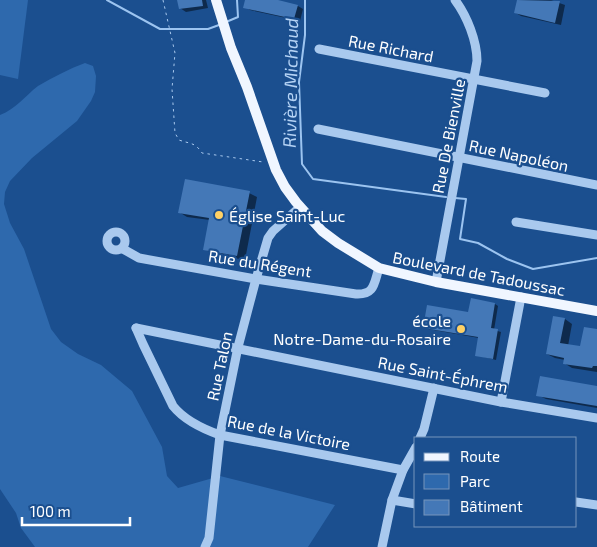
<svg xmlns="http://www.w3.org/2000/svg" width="597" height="547" font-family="'Exo 2',sans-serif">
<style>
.green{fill:#2e69ad}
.shadow{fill:#0007}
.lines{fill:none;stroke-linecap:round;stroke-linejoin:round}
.stream{stroke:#9cc4f0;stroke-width:2}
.building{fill:#4478b7}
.path{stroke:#a9c9ee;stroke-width:1;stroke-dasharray:2.5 4;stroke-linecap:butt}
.minor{stroke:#a9c9ee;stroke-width:9}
.major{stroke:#f0f6ff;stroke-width:10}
.poi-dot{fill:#ffd166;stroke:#1b4f8f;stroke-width:2}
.labels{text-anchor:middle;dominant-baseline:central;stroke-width:4.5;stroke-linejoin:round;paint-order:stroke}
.street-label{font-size:16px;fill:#fff;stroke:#1b4f8f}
.poi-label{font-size:16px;fill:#fff;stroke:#1b4f8f;text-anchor:start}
.water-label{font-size:18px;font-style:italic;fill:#b5d3f5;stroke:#1b4f8f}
</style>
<rect width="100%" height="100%" fill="#1b4f8f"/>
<g class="green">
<path d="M0,0H28L18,79L0,75Z"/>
<path d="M85,63L93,66L96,76L95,92L91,101L77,121L32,158L10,181L5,192L4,204L10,223L24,249L51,329L61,342L78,354L101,365L132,391L162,447L167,476L178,488L220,476L335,505L308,547H35L21,528L16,513L0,489V115C16,109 25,96 38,86C53,77 69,69 85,63Z"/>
</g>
<g class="shadow">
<path d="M178,0H206L208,8L186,12L180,8Z"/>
<path d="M246,0H273L298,6L303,9L300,21L250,10L245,7Z"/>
<path d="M519,0H551L565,5L561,25L521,16L516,13Z"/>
<path d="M249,193L257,197L245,260L212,254L205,249L210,220L187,217L179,212Z"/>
<path d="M495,304L498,306L494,330L501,332L496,360L476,355L479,338L428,329L425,327L469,314Z"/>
<path d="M565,319L572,324L568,346L581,348L597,330V372L572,368L564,363L565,360L555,358L547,354Z"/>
<path d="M597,387V408L546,399L538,395Z"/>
</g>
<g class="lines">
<g class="stream">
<path d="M107,0L160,29H208L219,25"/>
<path d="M305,0V35L299,82L302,164L313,179L446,197"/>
<path d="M226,22L238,17L237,0"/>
<path d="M455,198L466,199L460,239L478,243L507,259L533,269L597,258"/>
</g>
</g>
<g class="building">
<path d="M177,0H202L203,6L179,9Z"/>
<path d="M245,0H278L298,5L294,19L243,8Z"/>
<path d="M517,0L560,1L555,23L514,13Z"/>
<path d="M185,179L250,191L237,256L203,250L209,218L178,213Z"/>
<path d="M471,298L495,303L491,328L498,329L493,359L475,356L478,337L423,328L427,305L468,312Z"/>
<path d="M553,316L565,318L560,343L580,346L584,327L597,329V366H593L592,368L563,364L564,358L546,354Z"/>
<path d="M540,376L597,386V406L536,396Z"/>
</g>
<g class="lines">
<path class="path" d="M163,0L175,53L172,89L175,133L179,140C190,144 195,142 202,153L263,162"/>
<g class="minor">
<path d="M319,49L545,93"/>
<path d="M318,129L597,185"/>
<path d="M516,222L597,235"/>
<circle cx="116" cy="241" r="9"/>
<path d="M123,249L139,258L256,279L356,294C375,295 374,283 379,268"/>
<path d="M436,282L477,61C477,41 467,16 455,0"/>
<path d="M136,328L501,402L597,418"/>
<path d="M136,328L143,344L173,406C185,421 203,429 220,435L403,470"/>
<path d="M501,402L521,297"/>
<path d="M420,438L424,429L434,388"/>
<path d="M392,500L416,504"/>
<path d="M576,502L597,505"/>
<path d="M205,547L209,538L220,435L238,347L256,279L268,238L273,231L300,207"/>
<path d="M382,547L392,500L403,470L416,447"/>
</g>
<path class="major" d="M216,0L231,48L247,87L276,170L285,187L296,202L322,231L338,243L379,268L436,282L597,311"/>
</g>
<g class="poi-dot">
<circle cx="219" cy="215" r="5"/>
<circle cx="461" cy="329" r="5"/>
</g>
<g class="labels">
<g class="street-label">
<text transform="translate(391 48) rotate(11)">Rue Richard</text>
<text transform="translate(448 136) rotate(-79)">Rue De Bienville</text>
<text transform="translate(519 155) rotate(12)">Rue Napoléon</text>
<text transform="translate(260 263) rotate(9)">Rue du Régent</text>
<text transform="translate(479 273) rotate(11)">Boulevard de Tadoussac</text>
<text transform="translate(219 366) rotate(-78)">Rue Talon</text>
<text transform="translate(443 374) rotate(11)">Rue Saint-Éphrem</text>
<text transform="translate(289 432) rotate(11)">Rue de la Victoire</text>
</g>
<g class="poi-label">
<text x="229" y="215">Église Saint-Luc</text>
<text x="451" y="320" text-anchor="end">école<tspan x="451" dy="18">Notre-Dame-du-Rosaire</tspan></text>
</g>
<g class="water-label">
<text transform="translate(290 83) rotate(-89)">Rivière Michaud</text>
</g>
</g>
<rect x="414" y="437" width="162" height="90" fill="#1b4f8f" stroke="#7695bc"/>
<rect x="424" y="453" width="25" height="8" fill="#f0f6ff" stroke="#7695bc"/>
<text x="460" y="462" font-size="15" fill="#ffffff">Route</text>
<rect x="424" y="474" width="25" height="15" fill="#2e69ad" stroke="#7695bc"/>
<text x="460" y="487" font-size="15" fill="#ffffff">Parc</text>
<rect x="424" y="500" width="25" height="15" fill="#4478b7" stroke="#7695bc"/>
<text x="460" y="512" font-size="15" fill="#ffffff">Bâtiment</text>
<path d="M22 517v8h108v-8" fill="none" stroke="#ffffff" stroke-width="2.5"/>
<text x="30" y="517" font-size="15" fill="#ffffff" stroke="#1b4f8f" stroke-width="4" paint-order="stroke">100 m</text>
</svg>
